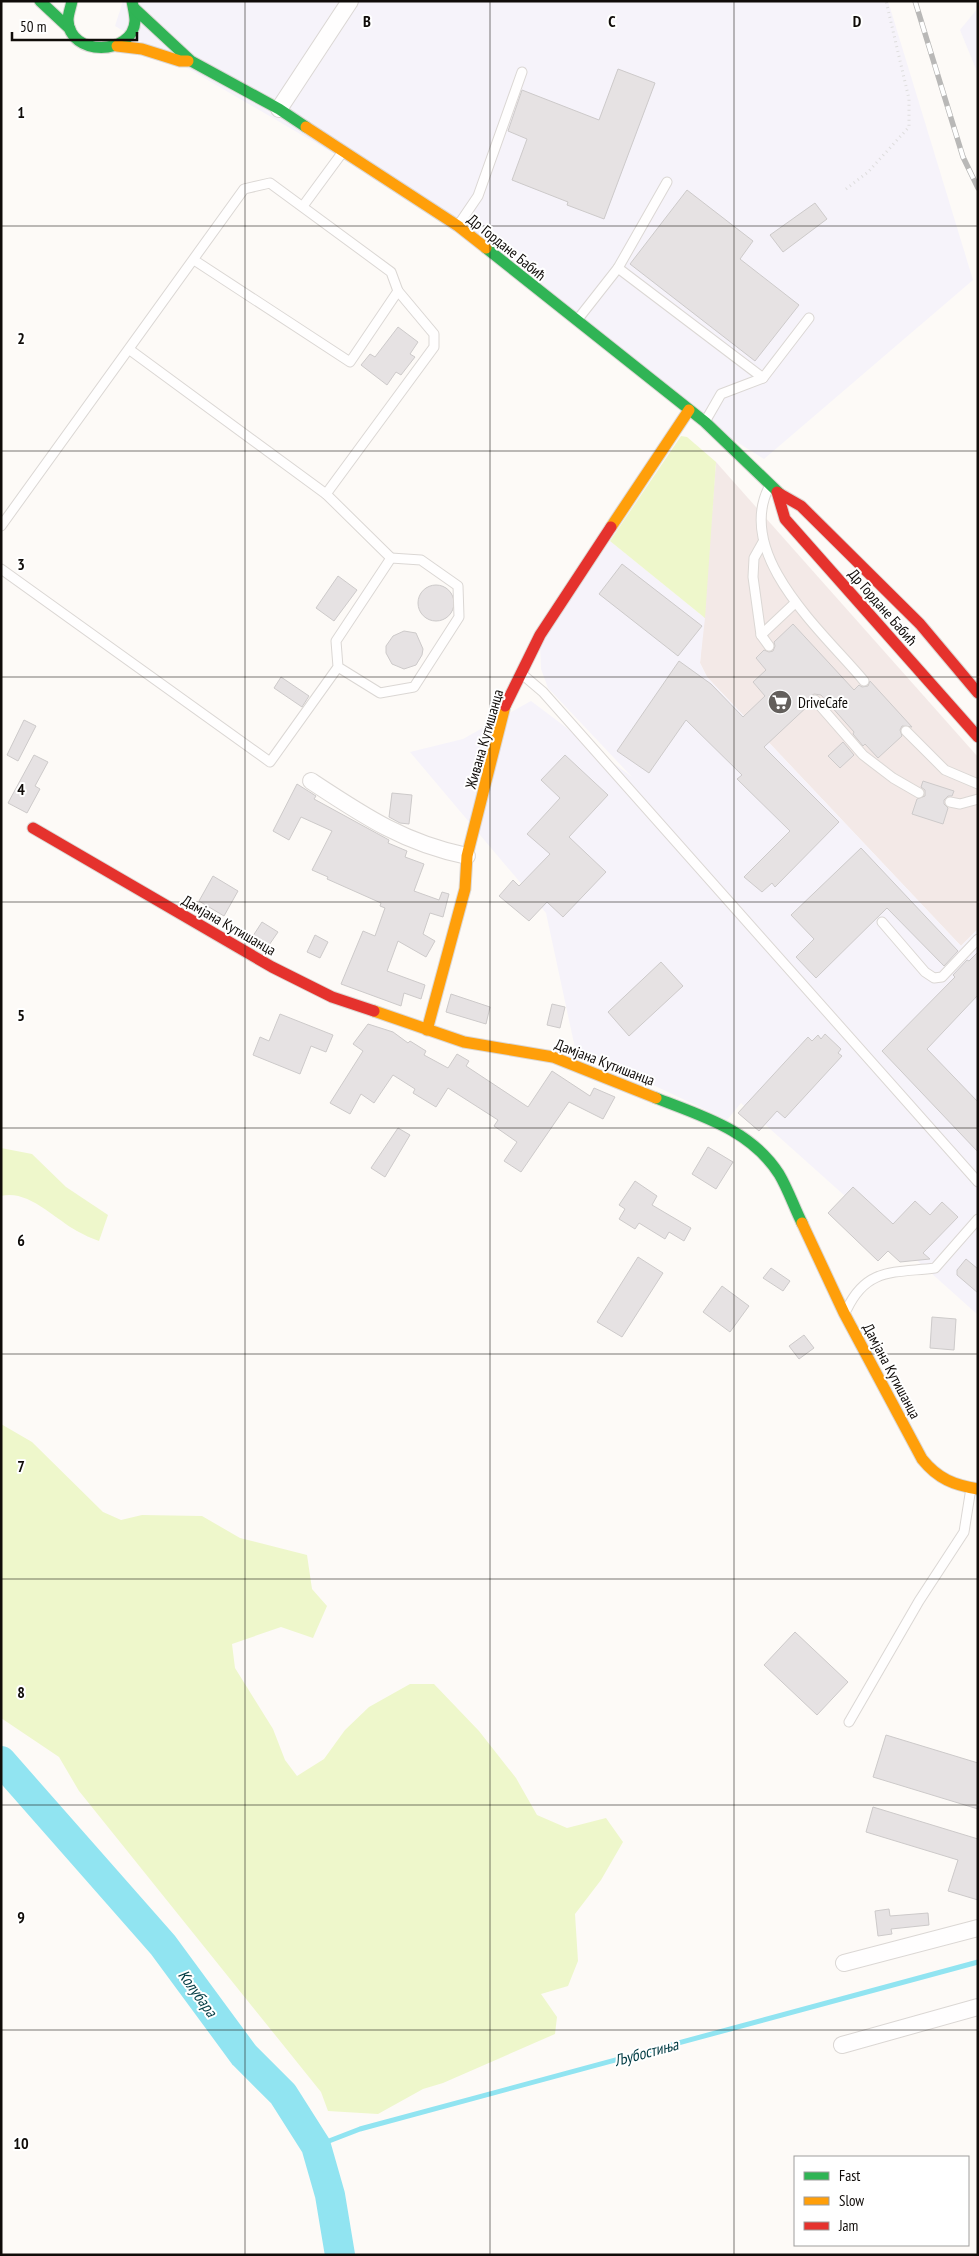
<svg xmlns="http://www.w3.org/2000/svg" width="979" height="2256" font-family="'PT Sans Narrow',sans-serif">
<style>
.commercial{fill:#f3e9e7}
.industrial{fill:#f6f3fa}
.green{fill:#eef7cb}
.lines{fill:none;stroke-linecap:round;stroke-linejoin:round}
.stream{stroke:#91e4f1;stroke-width:5}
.river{stroke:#91e4f1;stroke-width:30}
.building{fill:#e6e2e3;stroke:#cdcaca}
.lane-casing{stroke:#dbd7d4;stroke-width:11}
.street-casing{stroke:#dbd7d4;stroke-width:18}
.fast-casing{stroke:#dbd7d4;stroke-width:13}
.slow-casing{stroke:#dbd7d4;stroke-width:13}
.jam-casing{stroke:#dbd7d4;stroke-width:13}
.path{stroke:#dedddd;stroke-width:3;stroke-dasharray:1 4;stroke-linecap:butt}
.lane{stroke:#fffefe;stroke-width:9}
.street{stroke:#fffefe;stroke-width:16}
.fast{stroke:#30b455;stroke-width:11}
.slow{stroke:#ff9f0a;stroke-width:11}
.jam{stroke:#e5322d;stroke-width:11}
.rail-casing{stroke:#b9b8b7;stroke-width:5.5}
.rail{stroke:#fff;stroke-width:4;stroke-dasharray:11;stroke-linecap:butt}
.grid{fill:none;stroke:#100c09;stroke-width:1;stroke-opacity:0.55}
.labels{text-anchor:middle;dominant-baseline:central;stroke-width:4;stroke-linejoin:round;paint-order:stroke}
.street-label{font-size:15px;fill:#100c09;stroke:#fff}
.poi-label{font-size:15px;fill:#100c09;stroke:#fff;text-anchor:start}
.water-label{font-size:16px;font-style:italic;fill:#003b43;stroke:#fff}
.grid-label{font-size:16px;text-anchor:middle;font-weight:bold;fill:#100c09;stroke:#fff;stroke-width:4;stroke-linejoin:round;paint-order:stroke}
</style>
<rect width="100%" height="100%" fill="#fdfaf7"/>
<path class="commercial" d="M716,462L978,757V929L961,946L707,677L700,663Z"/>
<g class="industrial">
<path d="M123,1H888L973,280L764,459L705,422L458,226L115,26Z"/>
<path d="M978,8V74L960,30Z"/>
<path d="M610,541L705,618L700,663L707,677L961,946L978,929V1315L741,1103L727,1120L575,1048L546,913L410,752L463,739L531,701L632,777L548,688L541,669L540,644Z"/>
</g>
<g class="green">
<path d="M681,436L687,437L716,462L705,618L610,541Z"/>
<path d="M1,1148L32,1154L66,1187L108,1215L99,1241C91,1238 84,1235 77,1231C55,1219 28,1189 1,1196Z"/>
<path d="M1,1424L32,1442L103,1512L121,1520L142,1515L202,1516L240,1538L307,1555L312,1589L327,1606L313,1638L281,1627L232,1644L235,1668L273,1729L285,1760L297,1776L324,1759L345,1730L369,1707L410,1684H434L479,1731L516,1778L537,1815L567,1828L606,1818L623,1842L601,1880L575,1914L578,1961L568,1986L541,1994L557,2017L555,2034L443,2083L423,2089L378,2114L328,2111L321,2092L79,1791L59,1757L1,1718Z"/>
</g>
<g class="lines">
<path class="stream" d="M316,2146L360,2129L978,1962"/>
<path class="river" d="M1,1761L163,1945L244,2055L283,2094L316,2146L330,2195L340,2255"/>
</g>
<g class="building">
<path d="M618,69L655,83L604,219L567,205L568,202L512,180L527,139L508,131L522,90L599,120Z"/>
<path d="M687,190L753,241L740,259L799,305L755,361L630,264Z"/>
<path d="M815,203L827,219L783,252L770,235Z"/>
<path d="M398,327L418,342L410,354L415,357L401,375L396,372L387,385L361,365L370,354L375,357Z"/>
<path d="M622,564L702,626L678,656L599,594Z"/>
<path d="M338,576L357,590L334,621L316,608Z"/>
<circle cx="436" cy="603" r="18"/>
<path d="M793,624L854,690L859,685L862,687L868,686L870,681L912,727L902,726L900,730L902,736L878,758L865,744L863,746L853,734L854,732L821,695L814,694L811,696L809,701L810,704L764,747L839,822L775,887L772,883L762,892L744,877L790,831L737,779L742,775L686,720L649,773L617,751L679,661L711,684L743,717L765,696L753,682L766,670L756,658L764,650L769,652L773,651L775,646L774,642Z"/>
<path d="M404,631L416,633L423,649L422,655L416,665L404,669L392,664L386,653V646L393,636Z"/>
<path d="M281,677L309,696L302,707L274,688Z"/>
<path d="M24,720L36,726L18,761L7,755Z"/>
<path d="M843,742L854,755L840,768L828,756Z"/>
<path d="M34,755L48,762L35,786L40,789L27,813L8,803Z"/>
<path d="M565,755L608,795L569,837L606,872L563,917L547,902L529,921L499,896L513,880L519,886L550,854L527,834L560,798L541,780Z"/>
<path d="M923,781L954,791L952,796H948L944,800V804L948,808L943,824L912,814L917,799L925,796V790L921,787Z"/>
<path d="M297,784L316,796L314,799L389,840L388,843L407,851L405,857L424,864L414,891L439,900L442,892L449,894L443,917L430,913L423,934L435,941L426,957L398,941L387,971L425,985L421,999L404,993L401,1006L341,984L363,931L375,936L385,908L380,906L381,903L327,879L328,877L312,870L332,831L301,817L289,840L273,831Z"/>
<path d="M392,793L412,795L409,824L400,823L389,817Z"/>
<path d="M861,848L958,951L944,966L887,908L816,978L796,957L814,939L791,915Z"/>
<path d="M213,876L238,891L224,916L199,901Z"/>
<path d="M262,922L278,932L267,948L251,939Z"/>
<path d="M315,935L328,942L320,958L307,952Z"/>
<path d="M978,952V995L927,1049L978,1102V1152L882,1051L955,977L953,975L967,960L969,961Z"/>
<path d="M661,962L683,986L629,1036L608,1012Z"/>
<path d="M451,994L490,1007L486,1024L446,1012Z"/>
<path d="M552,1004L565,1007L560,1028L547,1025Z"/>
<path d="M280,1014L333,1035L326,1052L311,1046L300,1074L253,1055L260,1037L269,1041Z"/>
<path d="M368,1024L393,1032L408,1043L410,1041L426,1051L424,1055L448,1068L457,1054L469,1061L466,1066L528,1107L552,1071L590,1096L594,1088L615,1097L603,1119L569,1102L521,1172L504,1161L517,1142L494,1126L498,1120L448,1088L436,1107L413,1093L415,1089L393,1075L374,1103L361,1094L350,1114L330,1103L363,1051L353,1044Z"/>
<path d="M825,1034L841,1049L838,1053L842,1056L785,1118L777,1111L759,1131L738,1113L808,1037L812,1041L818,1035L821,1039Z"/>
<path d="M398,1128L410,1135L385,1177L371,1168Z"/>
<path d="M708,1147L733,1162L716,1189L692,1174Z"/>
<path d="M635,1181L657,1196L652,1205L691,1228L684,1241L669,1232L665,1239L639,1223L635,1229L619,1219L625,1209L619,1205Z"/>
<path d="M853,1187L893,1224L915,1201L930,1215L942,1202L958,1217L923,1253L930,1259L900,1262L888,1251L878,1261L828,1213Z"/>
<path d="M638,1257L663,1273L622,1337L597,1322Z"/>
<path d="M966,1259L978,1269V1293L957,1275V1270Z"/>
<path d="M771,1268L790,1281L783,1291L763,1278Z"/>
<path d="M722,1286L749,1306L730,1332L703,1312Z"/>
<path d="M932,1317L956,1319L954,1350L930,1348Z"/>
<path d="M804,1335L814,1348L799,1359L789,1346Z"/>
<path d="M795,1632L848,1682L817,1715L764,1665Z"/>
<path d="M886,1735L978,1763V1809L873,1777Z"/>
<path d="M873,1807L978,1839V1900L948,1891L958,1860L866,1832Z"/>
<path d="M889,1909L890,1916L928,1913L929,1925L891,1929L892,1934L878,1936L875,1911Z"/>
</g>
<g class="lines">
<g class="lane-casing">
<g id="lane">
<path d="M667,182L618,268L763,378"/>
<path d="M303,206L342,153"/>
<path d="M459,224L478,196L522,72"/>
<path d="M578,319L618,268"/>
<path d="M130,350L326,494L391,558"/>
<path d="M706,420L721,394L763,378L809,318"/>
<path d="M769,487C734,556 824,633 864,681"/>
<path d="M326,494L434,347V334L398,291"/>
<path d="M1,526L244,189L270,183L391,272L398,291L350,362L194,260"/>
<path d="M763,542L754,558L753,577L761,635L769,646"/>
<path d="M1,569L270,762L338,667L380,693L414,687L459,617L458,586L421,560L391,558L336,641L338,667"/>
<path d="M761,635L795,603"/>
<path d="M523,675L543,692L978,1182"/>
<path d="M815,700L863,755L893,778L919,793"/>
<path d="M906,731L945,770L978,784"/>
<path d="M950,802L960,804L978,799"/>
<path d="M882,922L925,972L934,978L942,977L978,939"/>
<path d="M847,1309C867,1267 895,1273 935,1268L978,1219"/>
<path d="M849,1722L919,1601L964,1532L971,1488"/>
</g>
</g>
<g class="street-casing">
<g id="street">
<path d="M279,109L350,1"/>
<path d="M311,781C364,816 404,843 467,856"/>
<path d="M844,1963L978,1928"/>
<path d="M842,2045L978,2007"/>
</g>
</g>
<g class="fast-casing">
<g id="fast">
<path d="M40,1L70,29"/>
<path d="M72,1C71,7 68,14 68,20C69,57 133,56 135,21C135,14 133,7 132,1"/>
<path d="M134,8L191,61L279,109L306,127"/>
<path d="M486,248L705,422L780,494"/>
<path d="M656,1098C702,1116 751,1130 779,1174C788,1189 794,1207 802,1223"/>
</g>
</g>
<g class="slow-casing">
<g id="slow">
<path d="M117,46L142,49L180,61H188"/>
<path d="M306,127L458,226L486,248"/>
<path d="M611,527L689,410"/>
<path d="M374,1011L464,1042L553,1057L656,1098"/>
<path d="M427,1030L465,889L467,856L505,706"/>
<path d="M802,1223L844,1313L922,1459C938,1479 954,1485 978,1489"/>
</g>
</g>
<g class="jam-casing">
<g id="jam">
<path d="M777,492L785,519L978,737"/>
<path d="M780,494L801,506L920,624L978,693"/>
<path d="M505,706L540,635L611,527"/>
<path d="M33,828L272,967L332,997L374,1011"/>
</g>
</g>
<path class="path" d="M846,189L868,172L909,127V99L886,1"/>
<use href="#lane" class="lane"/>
<use href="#street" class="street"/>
<use href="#fast" class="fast"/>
<use href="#slow" class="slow"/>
<use href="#jam" class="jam"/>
<g class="rail-casing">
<path id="rail" d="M915,1L963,157L978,188"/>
</g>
<use href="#rail" class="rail"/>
</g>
<path class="grid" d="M245,1V2255M490,1V2255M734,1V2255M1,226H978M1,451H978M1,677H978M1,902H978M1,1128H978M1,1354H978M1,1579H978M1,1805H978M1,2030H978"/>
<defs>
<g id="supermarket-disc" transform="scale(1.25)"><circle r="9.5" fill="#635f5c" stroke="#fff"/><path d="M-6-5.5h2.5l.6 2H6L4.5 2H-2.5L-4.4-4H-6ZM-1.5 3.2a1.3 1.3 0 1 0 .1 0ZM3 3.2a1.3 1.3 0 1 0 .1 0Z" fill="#fff"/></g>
</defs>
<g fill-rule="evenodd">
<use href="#supermarket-disc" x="780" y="702"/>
</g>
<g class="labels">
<g class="street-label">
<text transform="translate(507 247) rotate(39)">Др Гордане Бабић</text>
<text transform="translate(883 607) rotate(49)">Др Гордане Бабић</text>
<text transform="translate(484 739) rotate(-74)">Живана Кутишанца</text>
<text transform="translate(229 925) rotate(30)">Дамјана Кутишанца</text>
<text transform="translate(605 1062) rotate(21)">Дамјана Кутишанца</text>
<text transform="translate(892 1371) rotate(62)">Дамјана Кутишанца</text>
</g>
<g class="poi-label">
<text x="798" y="702">DriveCafe</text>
</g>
<g class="water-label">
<text transform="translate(198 1993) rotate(54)">Колубара</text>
<text transform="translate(646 2052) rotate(-15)">Љубостиња</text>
</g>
</g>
<g class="grid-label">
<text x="367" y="27">B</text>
<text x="612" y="27">C</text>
<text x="857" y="27">D</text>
<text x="21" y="118">1</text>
<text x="21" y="344">2</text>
<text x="21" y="570">3</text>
<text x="21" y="795">4</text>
<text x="21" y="1021">5</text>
<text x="21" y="1246">6</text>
<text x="21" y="1472">7</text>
<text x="21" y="1698">8</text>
<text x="21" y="1923">9</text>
<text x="21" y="2149">10</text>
</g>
<rect width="979" height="2256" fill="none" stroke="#100c09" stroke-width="5"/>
<rect x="794" y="2156" width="175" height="90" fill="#ffffff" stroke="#9f9e9d"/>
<rect x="804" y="2172" width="25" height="8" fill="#30b455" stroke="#9f9e9d"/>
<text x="839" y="2181" font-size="15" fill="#100c09">Fast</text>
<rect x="804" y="2197" width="25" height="8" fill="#ff9f0a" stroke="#9f9e9d"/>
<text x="839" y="2206" font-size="15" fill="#100c09">Slow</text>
<rect x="804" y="2222" width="25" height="8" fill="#e5322d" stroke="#9f9e9d"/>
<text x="839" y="2231" font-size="15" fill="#100c09">Jam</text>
<path d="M12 32v8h125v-8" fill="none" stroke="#100c09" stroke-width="2.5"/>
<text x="20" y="32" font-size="15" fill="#100c09" stroke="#ffffff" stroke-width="4" paint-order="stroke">50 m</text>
</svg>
